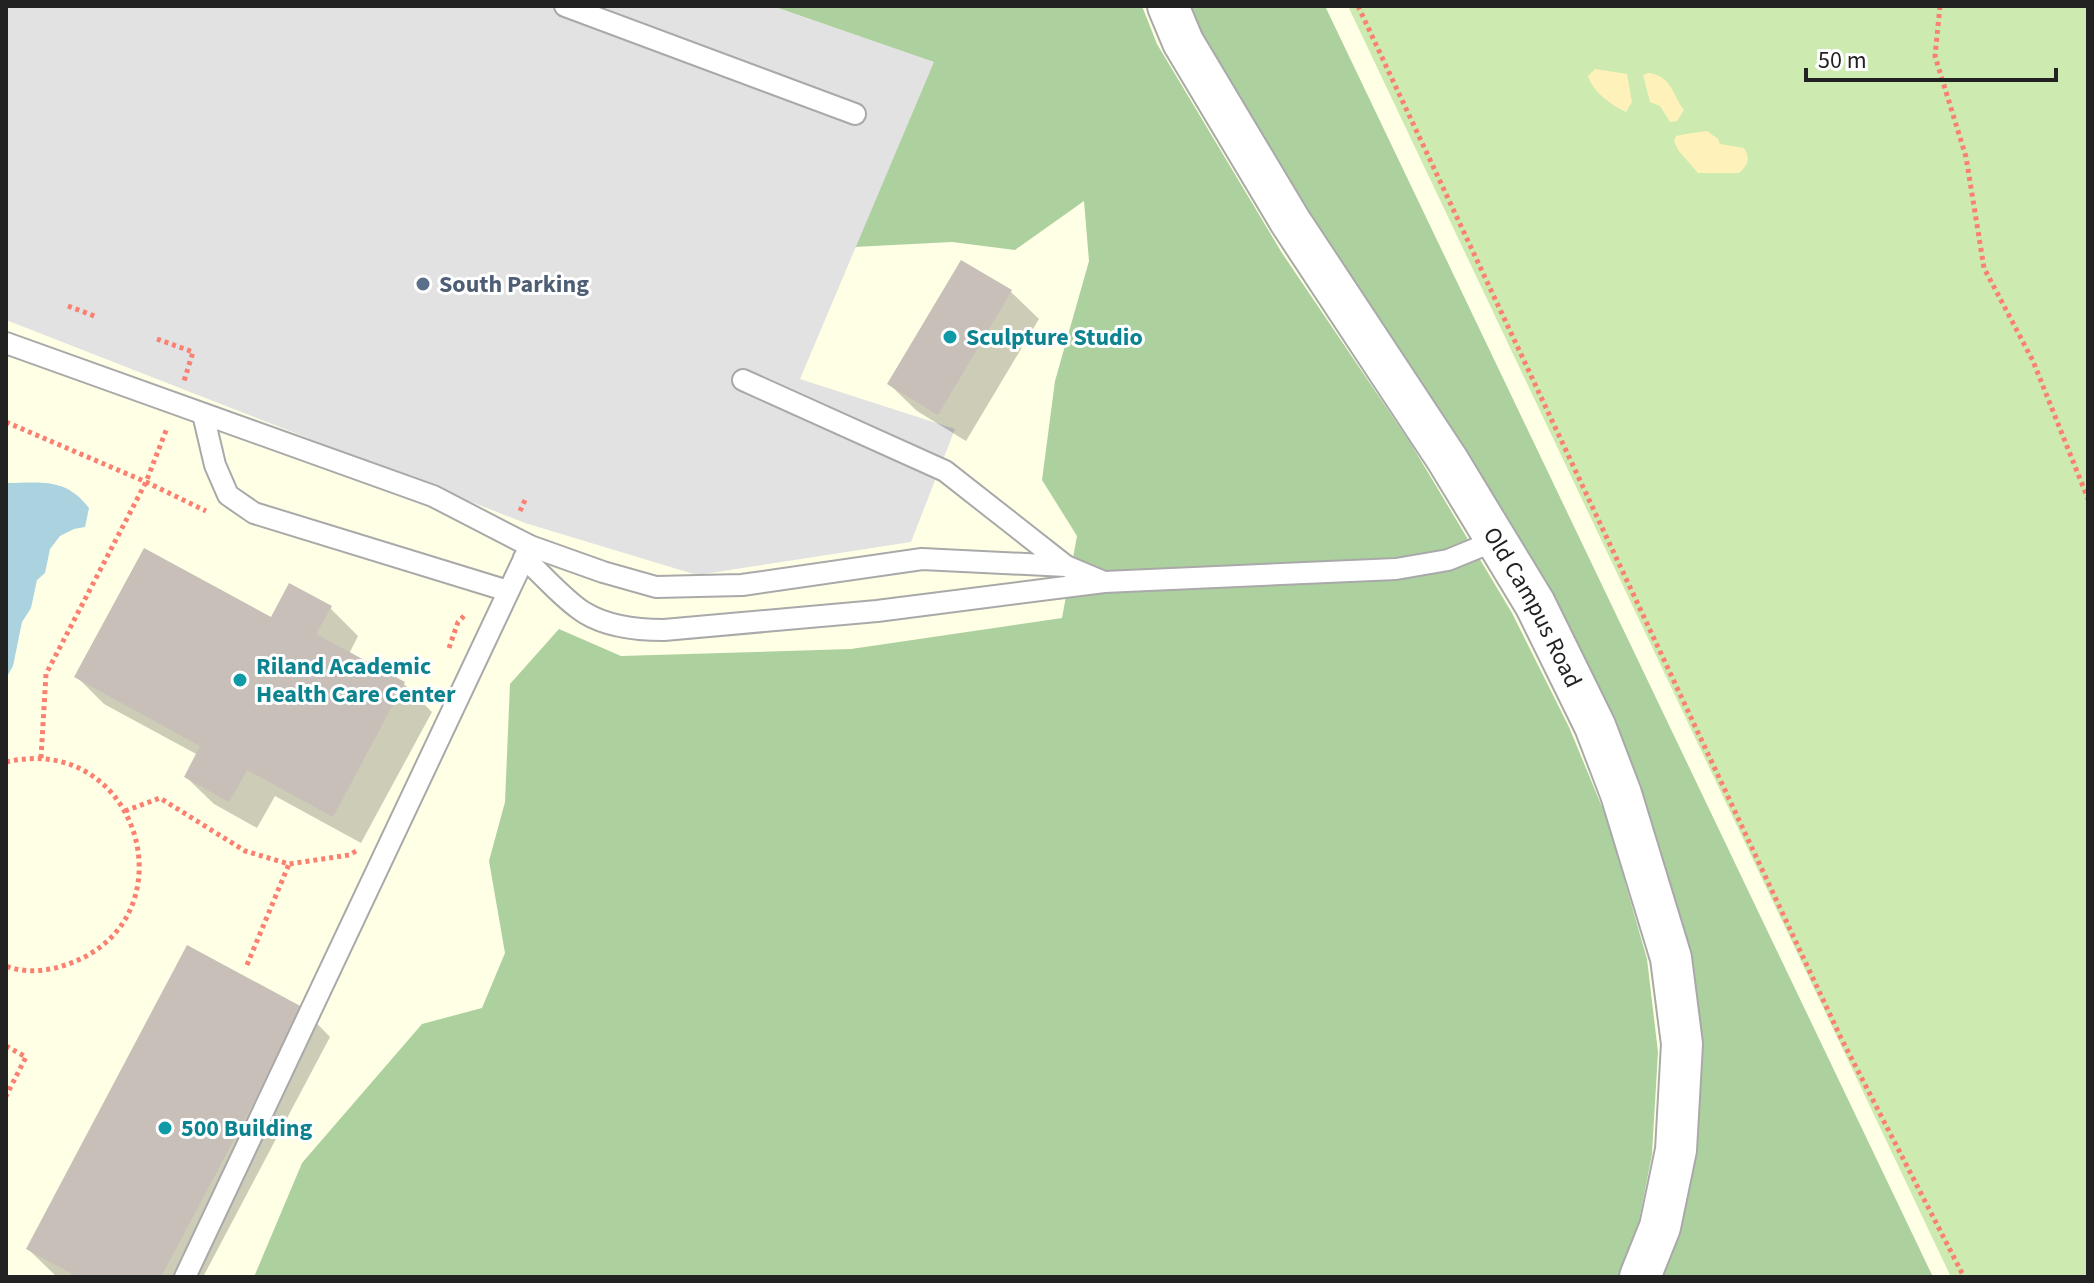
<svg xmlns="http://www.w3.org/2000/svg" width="2094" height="1283" font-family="'Source Sans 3',sans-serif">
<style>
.education{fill:#ffffe5}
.grass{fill:#cdebb0}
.forest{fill:#add19e}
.sand{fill:#fff1ba}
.parking{fill:#e2e2e2}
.water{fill:#aad3df}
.shadow{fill:#0003}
.building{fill:#c7bfb8}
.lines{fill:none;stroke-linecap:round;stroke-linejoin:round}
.service-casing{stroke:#a9a9a9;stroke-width:24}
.minor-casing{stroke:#a9a9a9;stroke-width:44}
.path{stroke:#fa8072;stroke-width:5;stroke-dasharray:4 4;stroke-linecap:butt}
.service{stroke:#fff;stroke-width:20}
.minor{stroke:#fff;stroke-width:40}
.service-dot{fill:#5c6f8a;stroke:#fff;stroke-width:3}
.culture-dot{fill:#0f9aa8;stroke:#fff;stroke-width:3}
.labels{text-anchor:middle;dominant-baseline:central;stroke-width:6;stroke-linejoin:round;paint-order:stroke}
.service-label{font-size:24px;font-weight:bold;fill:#4e5e75;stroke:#fff;text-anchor:start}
.culture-label{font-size:24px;font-weight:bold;fill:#0d838f;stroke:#fff;text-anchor:start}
.street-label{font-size:24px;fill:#222;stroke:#fff}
</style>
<rect width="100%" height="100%" fill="#f2efe9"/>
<path class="education" d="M6,6H1348L1951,1277H6Z"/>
<path class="grass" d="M1348,6H2088V1277H1951Z"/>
<g class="forest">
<path d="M772,6H1142L1157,44L1282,253L1411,444L1512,613L1569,727L1607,819L1647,959L1658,1052L1652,1154L1639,1221L1619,1277H254L302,1163L422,1024L482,1008L505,953L489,861L505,802L510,684L559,629L621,656L851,649L1062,618L1077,536L1042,480L1055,381L1089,261L1084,201L1015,250L952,242L854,247L933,62Z"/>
<path d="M1183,6H1325L1933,1277H1657L1692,1147L1639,789L1317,231Z"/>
</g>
<g class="sand">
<path d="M1595,69L1627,74L1632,102L1626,112C1611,105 1593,92 1588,76Z"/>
<path d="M1648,73C1671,75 1672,94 1684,110L1677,121L1670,122L1660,106L1650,102L1643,75Z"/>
<path d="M1707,131L1718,139L1720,144L1744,148C1751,159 1748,165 1739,173H1698L1678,150L1674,141L1676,136C1686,134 1696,132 1707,131Z"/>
</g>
<path class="parking" d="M6,6H772L934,62L800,379L955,429L911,542L697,575L525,523L6,320Z"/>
<path class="water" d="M6,483C42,483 65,477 89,508L85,527L74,529L60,536L50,549L45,573L37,580L31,608L22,622L13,666L6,678Z"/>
<g class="shadow">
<path d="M1011,292L1039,319L966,441L917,411L889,384Z"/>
<path d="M330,608L358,636L349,654L404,684L432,712L361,843L275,796L257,828L214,804L186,777L198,755L104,704L77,677L272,619Z"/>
<path d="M303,1009L330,1037L203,1277H57L28,1249Z"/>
</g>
<g class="building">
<path d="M961,260L1012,290L938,415L887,384Z"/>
<path d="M144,548L271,617L289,583L332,606L316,634L405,682L333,817L247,770L229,802L184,777L200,746L74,677Z"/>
<path d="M187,945L304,1008L161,1277H78L26,1249Z"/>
</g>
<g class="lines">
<g class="service-casing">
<g id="service">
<path d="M565,6L855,114"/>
<path d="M6,343L433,496L530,546L603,572L656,587L742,585L922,559L1066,566L1104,582"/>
<path d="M743,380L945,471L1066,566"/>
<path d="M203,414L215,465L228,495L254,513L508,591"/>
<path d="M524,558C541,573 566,602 585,613C608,627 637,630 664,630L877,611L1104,582L1396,569L1448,560L1497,540"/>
<path d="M185,1277L530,546"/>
</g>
</g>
<g class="minor-casing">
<g id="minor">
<path id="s1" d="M1168,6L1183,42L1290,221L1447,459L1535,604L1595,726L1621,794L1671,958L1682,1044L1676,1150L1660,1227L1640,1277"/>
</g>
</g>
<g class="path">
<path d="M1358,6L1840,1036L1964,1277"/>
<path d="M1940,6L1935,56L1966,157L1984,268L2033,361L2088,499"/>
<path d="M68,306L97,317"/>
<path d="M157,339L193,352L184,381"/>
<path d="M6,422L146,482L206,511"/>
<path d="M520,511L526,498"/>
<path d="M449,648L458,622L466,614"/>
<path d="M41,758L46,674L146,482L167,428"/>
<path d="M6,762C139,731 193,917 71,963C51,971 27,974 6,966"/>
<path d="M125,811L160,798L245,851L289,864L349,855L358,850"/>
<path d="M247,965L289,864"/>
<path d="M6,1046L26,1057L6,1096"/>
</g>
<use href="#service" class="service"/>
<use href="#minor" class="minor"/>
</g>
<circle class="service-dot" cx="423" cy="284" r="8"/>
<g class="culture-dot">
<circle cx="950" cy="337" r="8"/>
<circle cx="240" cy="680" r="8"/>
<circle cx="165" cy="1128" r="8"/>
</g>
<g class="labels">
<g class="service-label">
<text x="439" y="284">South Parking</text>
</g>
<g class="culture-label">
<text x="966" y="337">Sculpture Studio</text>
<text x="256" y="666">Riland Academic<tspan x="256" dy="28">Health Care Center</tspan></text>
<text x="181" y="1128">500 Building</text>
</g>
<g class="street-label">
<text stroke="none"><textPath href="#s1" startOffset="704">Old Campus Road</textPath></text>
</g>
</g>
<rect width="2094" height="1283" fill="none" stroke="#222222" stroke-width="16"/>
<path d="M1806 68v12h250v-12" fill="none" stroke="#222222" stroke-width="4"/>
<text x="1818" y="68" font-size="24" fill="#222222" stroke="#ffffff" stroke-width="6" paint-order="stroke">50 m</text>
</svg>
